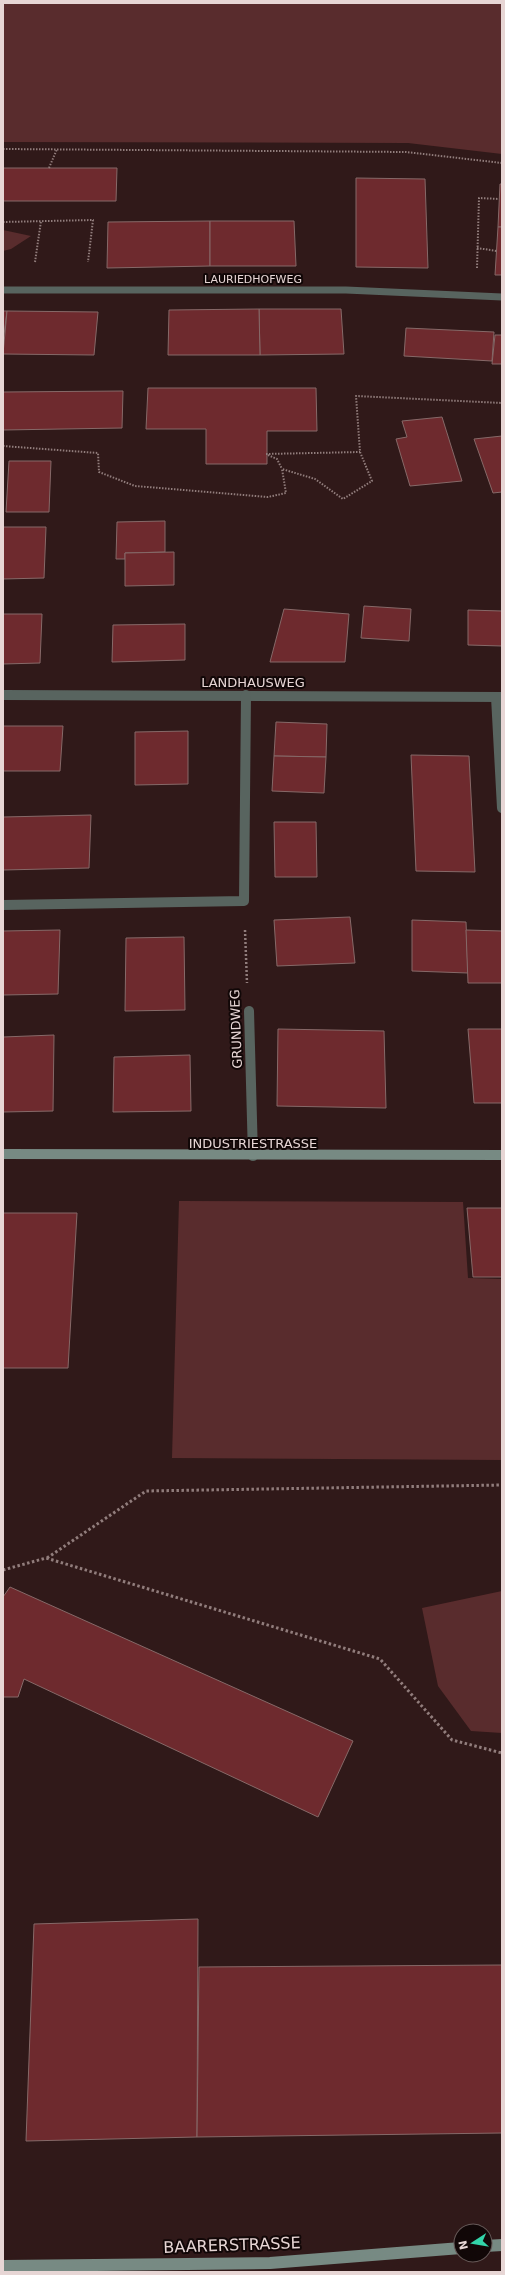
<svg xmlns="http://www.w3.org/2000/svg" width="505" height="2275" font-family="'DejaVu Sans',sans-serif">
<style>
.green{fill:#592c2d}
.building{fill:#6e2a2e;stroke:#866968}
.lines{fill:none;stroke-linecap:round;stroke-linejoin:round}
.path-far2{stroke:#917d7c;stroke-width:2;stroke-dasharray:1.5 1.5;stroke-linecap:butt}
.path-far1{stroke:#917d7c;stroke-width:2.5;stroke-dasharray:2 2;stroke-linecap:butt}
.path{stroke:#917d7c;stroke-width:3;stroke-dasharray:2.5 2.5;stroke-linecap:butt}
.lane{stroke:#58645f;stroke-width:10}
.street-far1{stroke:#58645f;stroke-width:7}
.street{stroke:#58645f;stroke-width:10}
.secondary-far1{stroke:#778a83;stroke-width:10}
.secondary{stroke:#778a83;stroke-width:12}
.labels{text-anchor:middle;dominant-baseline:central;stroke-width:4;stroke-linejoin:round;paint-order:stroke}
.far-street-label{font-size:11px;fill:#e7d6d5;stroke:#110707}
.street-label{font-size:13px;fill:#e7d6d5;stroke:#110707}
.near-street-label{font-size:16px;fill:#e7d6d5;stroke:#110707}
</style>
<rect width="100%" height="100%" fill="#301919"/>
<g class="green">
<path d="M3,3H502V154L408,143L3,142Z"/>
<path d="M3,230L31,236L11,249L3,251Z"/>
<path d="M179,1201L463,1202L468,1278L502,1279V1460L172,1458Z"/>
<path d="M502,1591V1733L471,1731L438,1686L422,1608Z"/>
</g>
<g class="building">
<path d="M3,168H117L116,201H3Z"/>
<path d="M356,178L425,179L428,268L356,267Z"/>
<path d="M500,184H502V227H498Z"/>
<path d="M210,221V266L107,268L108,222Z"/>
<path d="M210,221H294L296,266H210Z"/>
<path d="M498,227H502V275H495Z"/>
<path d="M259,309H341L344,354L260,355Z"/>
<path d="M259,309L260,355H168L169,310Z"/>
<path d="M3,311H7L3,343Z"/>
<path d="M7,311L98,312L94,355L3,354Z"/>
<path d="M406,328L494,332L492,361L404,356Z"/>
<path d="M495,335H502V364H492Z"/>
<path d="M148,388H316L317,431H267V464H206V429H146Z"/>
<path d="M123,391L122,428L3,430V392Z"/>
<path d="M442,417L462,481L410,486L396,439L407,437L402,421Z"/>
<path d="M502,436V492L493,493L474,439Z"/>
<path d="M9,461H51L49,512H6Z"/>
<path d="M165,521V552L125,553V559H116L117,522Z"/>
<path d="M3,527H46L44,578L3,579Z"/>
<path d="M174,552V585L125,586V553Z"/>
<path d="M364,606L411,609L409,641L361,638Z"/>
<path d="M284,609L349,614L345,662H270Z"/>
<path d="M468,610L502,611V646L468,645Z"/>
<path d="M3,614H42L40,663L3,664Z"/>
<path d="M185,624V660L112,662L113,625Z"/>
<path d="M276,722L327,724L326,757L274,756Z"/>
<path d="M3,726H63L60,771H3Z"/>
<path d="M188,731V784L135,785V732Z"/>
<path d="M411,755L469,756L475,872L416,871Z"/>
<path d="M274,756L326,757L324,793L272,791Z"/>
<path d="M91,815L89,868L3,870V817Z"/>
<path d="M274,822H316L317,877H275Z"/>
<path d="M350,917L355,963L277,966L274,920Z"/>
<path d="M412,920L466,922L468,973L412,971Z"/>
<path d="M60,930L58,994L3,995V931Z"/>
<path d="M466,930L502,931V983H468Z"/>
<path d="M184,937L185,1010L125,1011L126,938Z"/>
<path d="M278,1029L384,1031L386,1108L277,1106Z"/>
<path d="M468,1029H502V1103H474Z"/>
<path d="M54,1035L53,1111L3,1112V1037Z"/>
<path d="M190,1055L191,1111L113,1112L114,1057Z"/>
<path d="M467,1208H502V1277H473Z"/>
<path d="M3,1213H77L68,1368H3Z"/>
<path d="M10,1587L353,1741L318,1817L24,1679L18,1697H3V1597Z"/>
<path d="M198,1919L197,2137L26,2141L34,1924Z"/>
<path d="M502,1965V2133L197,2137L199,1967Z"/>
</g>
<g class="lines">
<g class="path-far2">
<path d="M3,149L406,152L502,163"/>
<path d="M49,168L57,149"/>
<path d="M3,222L93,220L88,262"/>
<path d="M477,248L497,251"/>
<path d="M35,262L41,221"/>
<path d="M477,268L479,198L499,199"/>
<path d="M3,446L98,453L99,472L135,486L268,497L286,493L282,469L315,479L343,499L372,481L360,452L356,396L502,403"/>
<path d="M266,454L360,452"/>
<path d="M268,455L277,459L282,469"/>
</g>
<path class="path-far1" d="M245,930L247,983"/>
<g class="path">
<path d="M47,1558L146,1491L502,1485"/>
<path d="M3,1570L46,1558L380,1659L452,1740L502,1753"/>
</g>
<path class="lane" d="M496,697L502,808"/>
<path class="street-far1" d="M3,290H346L502,297"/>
<g class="street">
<path d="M3,695L502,697"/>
<path d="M3,905L244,901L246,695"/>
<path d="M249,1011L253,1156"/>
</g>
<path class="secondary-far1" d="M3,1154L502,1155"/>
<g class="secondary">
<path d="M485,2246L502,2245"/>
<path d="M3,2266L270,2263L461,2248"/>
</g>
</g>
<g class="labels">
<g class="far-street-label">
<text x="253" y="279">LAURIEDHOFWEG</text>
</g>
<g class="street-label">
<text x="253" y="682">LANDHAUSWEG</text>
<text transform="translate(236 1029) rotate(-92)">GRUNDWEG</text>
<text x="253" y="1143">INDUSTRIESTRASSE</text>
</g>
<g class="near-street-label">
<text transform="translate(232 2245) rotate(-2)">BAARERSTRASSE</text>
</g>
</g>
<rect width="505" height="2275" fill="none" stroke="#e7d6d5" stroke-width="8"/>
<g transform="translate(473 2243) rotate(258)"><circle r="19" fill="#110707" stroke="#675a59"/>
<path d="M0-3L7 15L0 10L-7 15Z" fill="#32d4a9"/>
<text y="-6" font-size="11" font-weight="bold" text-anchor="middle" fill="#e7d6d5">N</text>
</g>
</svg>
